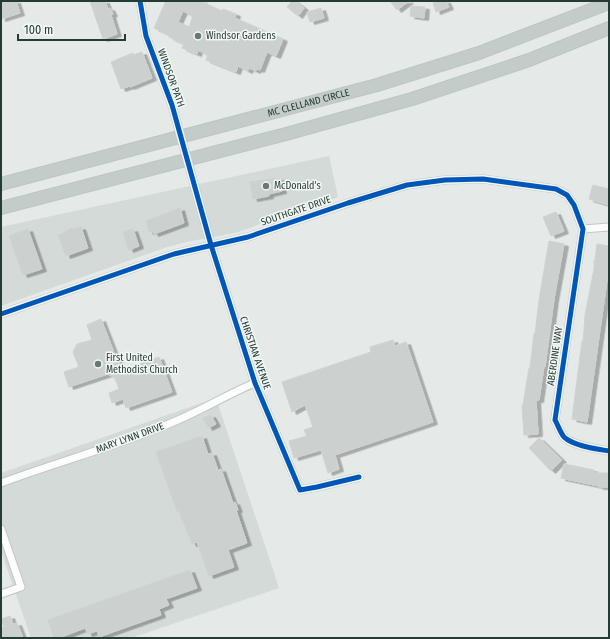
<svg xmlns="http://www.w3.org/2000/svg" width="610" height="639" font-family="'Fira Sans Condensed',sans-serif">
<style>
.built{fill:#d3dad7}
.building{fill:#ccd1cf;stroke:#ced2d0;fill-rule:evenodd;filter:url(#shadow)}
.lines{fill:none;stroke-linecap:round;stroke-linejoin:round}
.minor-casing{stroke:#c2c6c4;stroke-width:9}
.trunk-casing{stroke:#bdc5c2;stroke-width:14}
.minor{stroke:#fbfcfb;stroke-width:7}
.trunk{stroke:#c4ccca;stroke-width:12}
.cycleway-casing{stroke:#f3f8f6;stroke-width:8}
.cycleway{stroke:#0057b8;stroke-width:5}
.poi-dot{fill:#687873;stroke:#f3f8f6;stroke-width:1.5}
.labels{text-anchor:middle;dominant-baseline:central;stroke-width:3;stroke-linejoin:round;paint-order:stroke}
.poi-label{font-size:10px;fill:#253b35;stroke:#f3f8f6;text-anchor:start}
.street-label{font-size:10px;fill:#253b35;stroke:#f3f8f6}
</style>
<defs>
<filter id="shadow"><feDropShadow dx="4.5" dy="2.5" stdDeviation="0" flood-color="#0004"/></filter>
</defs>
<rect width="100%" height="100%" fill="#e5e9e7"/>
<g class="built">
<path d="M329,156L338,197L235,233L186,242L167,247L1,306V227Z"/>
<path d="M216,398L279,588L131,638H31L1,551V473Z"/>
</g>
<g class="building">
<path d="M1,1H16L20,13L1,19Z"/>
<path d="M90,1H105L108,9L110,8L113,14L111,15L117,34L103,39Z"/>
<path d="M166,1H203L202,2L222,11L223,9L236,14L235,18L283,39L276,56L267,52L260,70L257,69L256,71L249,68L248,71L238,66L236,72L206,60L208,55L198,50L197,54L182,48L184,44L169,37L170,35L154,28ZM183,11L193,16L189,27L178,22Z"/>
<path d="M292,1H295L304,8L298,16L287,7Z"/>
<path d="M390,1H409L397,10Z"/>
<path d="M435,1H446L449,7L436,12L433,3L435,2Z"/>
<path d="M411,6L425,7L424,18L410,16Z"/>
<path d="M321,8L324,18L310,22L307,12Z"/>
<path d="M142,52L152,78L130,87V86L121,89L111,62L133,53V55Z"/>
<path d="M279,178L282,191L269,194V196L253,199L250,182Z"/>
<path d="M593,185L609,189V205L589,199Z"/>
<path d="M180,208L184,223L154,234L153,231L149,232L146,221Z"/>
<path d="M556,212L564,231L551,236L543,217Z"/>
<path d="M81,227L88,248L66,256L58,235L66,232L65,231L73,228L74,229Z"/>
<path d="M28,229L42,269L23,275L9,236Z"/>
<path d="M133,229L139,246L129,250L123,232Z"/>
<path d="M549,241L564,244L554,299L545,367L544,366L539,400H536L538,434L524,435L522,405H523L529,368H530L534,334H535L539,300Z"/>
<path d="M597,244L609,246V266L587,422L572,419L582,341H583L584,330L585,315L594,269V260H595Z"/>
<path d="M101,319L116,358L118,359L122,370L159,357L172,392L126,408L123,399L112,403L109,393L119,389L115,378L108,374L69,387L64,372L79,367L73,352L77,344L92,340L87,325Z"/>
<path d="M393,340L395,346L406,342L433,422L335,455L339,469L328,473L321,450L294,458L289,441L307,436L304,430L313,427L305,405L292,412L282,382L371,352L370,347Z"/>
<path d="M211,415L216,424L208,428L203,418Z"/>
<path d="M202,436L208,454L212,453L218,470L221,469L233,503L235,502L238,510H236L247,543L228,550L234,567L209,576L197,542L192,544L179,511H177L156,452Z"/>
<path d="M539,438L562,460L551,471L529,448Z"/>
<path d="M564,464L594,470L593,473H609V487H599V486L561,478Z"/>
<path d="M190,570L197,588L166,599L169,605L159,609L161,615L99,637L97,631L88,634L85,628L59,638H54L48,620Z"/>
<path d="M10,616L13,624L17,623L23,638H1V628L4,627L1,619Z"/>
</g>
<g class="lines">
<g class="minor-casing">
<g id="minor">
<path d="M140,1L146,36L172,105L211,245L255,383L300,490L317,487L359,477"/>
<path d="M583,229L609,227"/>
<path d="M1,314L174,254L248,237L348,203L407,185L445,180L483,179L556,189L567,195L574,205L583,229L555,420C558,425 560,432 564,437C573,446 597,449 609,451"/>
<path d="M1,483C60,461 121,445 178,420C204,409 228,394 255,383"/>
<path d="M1,529L21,587L1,594"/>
</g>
</g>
<g class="trunk-casing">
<g id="trunk">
<path id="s1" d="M1,184L377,85L479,53L609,3"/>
<path d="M1,208L286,134L412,99L529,60L609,28"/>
</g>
</g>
<use href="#minor" class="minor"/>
<use href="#trunk" class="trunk"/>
<g class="cycleway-casing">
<g id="cycleway">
<path d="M140,1L146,36L172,105L211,245L255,383L300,490L317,487L359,477"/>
<path d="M1,314L174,254L248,237L348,203L407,185L445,180L483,179L556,189L567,195L574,205L583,229L555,420C558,425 560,432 564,437C573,446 597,449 609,451"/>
</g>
</g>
<use href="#cycleway" class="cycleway"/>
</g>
<g class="poi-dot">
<circle cx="198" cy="36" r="4"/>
<circle cx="266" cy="186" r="4"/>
<circle cx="98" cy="364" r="4"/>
</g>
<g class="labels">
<g class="poi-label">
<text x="206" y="36">Windsor Gardens</text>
<text x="274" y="186">McDonald's</text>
<text x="106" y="358">First United<tspan x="106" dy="12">Methodist Church</tspan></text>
</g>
<g class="street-label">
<text transform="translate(171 78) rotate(70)">WINDSOR PATH</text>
<text stroke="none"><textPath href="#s1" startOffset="318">MC CLELLAND CIRCLE</textPath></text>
<text transform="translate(296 211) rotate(-19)">SOUTHGATE DRIVE</text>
<text transform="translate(255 353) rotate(71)">CHRISTIAN AVENUE</text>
<text transform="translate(555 356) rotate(-82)">ABERDINE WAY</text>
<text transform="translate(130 438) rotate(-20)">MARY LYNN DRIVE</text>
</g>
</g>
<rect width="610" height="639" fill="none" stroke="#253b35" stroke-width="4"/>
<path d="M18 34v6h107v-6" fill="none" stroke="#253b35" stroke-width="2"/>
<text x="24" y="34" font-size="12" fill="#253b35" stroke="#f3f8f6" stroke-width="3" paint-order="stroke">100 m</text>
</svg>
